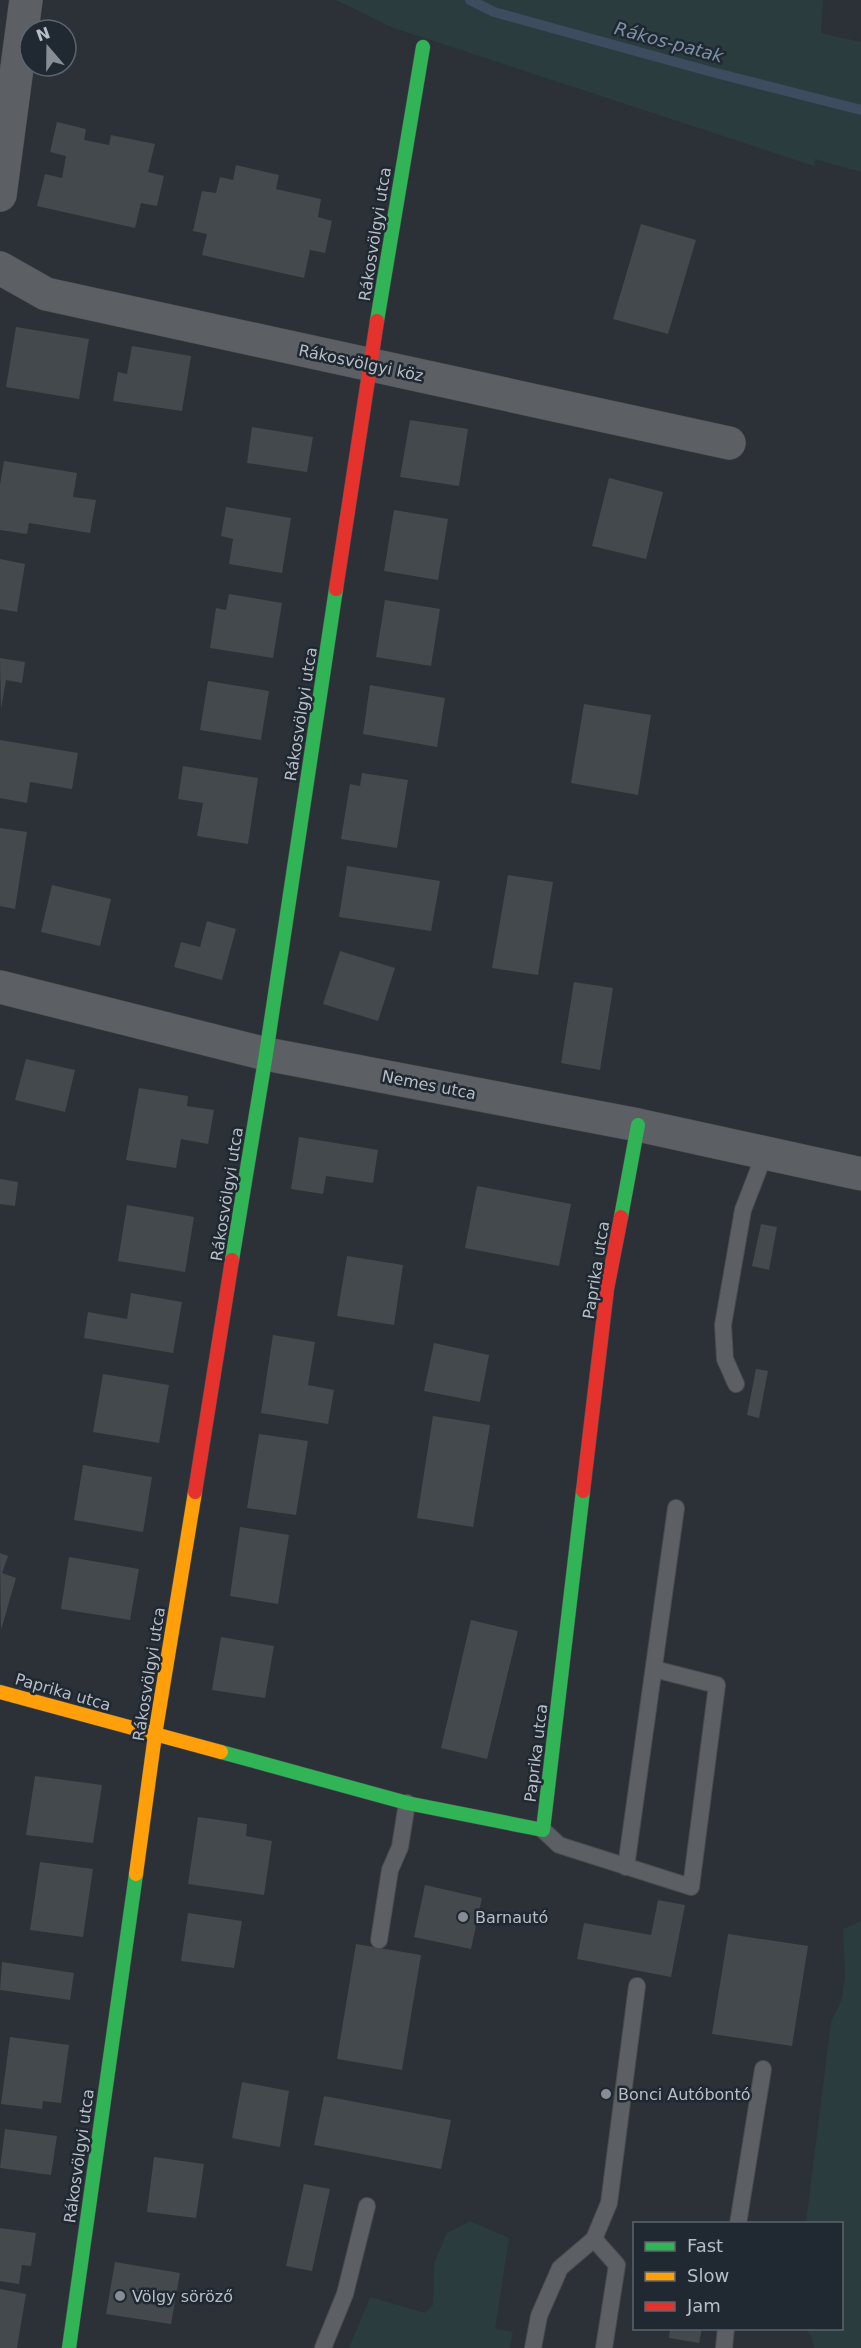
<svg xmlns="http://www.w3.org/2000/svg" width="861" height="2348" font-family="'DejaVu Sans',sans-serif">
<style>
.green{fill:#2a3c3d}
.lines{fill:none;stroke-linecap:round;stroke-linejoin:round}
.stream{stroke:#3d4d5f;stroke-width:10}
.building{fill:#44494e}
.lane-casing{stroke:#484c50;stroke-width:18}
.street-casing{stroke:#484c50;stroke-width:34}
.fast-casing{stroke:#4a4e54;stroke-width:15}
.slow-casing{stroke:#4a4e54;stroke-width:15}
.jam-casing{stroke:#4a4e54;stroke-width:15}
.lane{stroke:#5c6065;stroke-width:16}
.street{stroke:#5c6065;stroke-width:33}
.fast{stroke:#30b455;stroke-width:14}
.slow{stroke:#ff9f0a;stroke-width:14}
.jam{stroke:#e5322d;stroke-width:14}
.poi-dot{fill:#868d95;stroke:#202831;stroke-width:2}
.labels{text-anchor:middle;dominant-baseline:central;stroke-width:5;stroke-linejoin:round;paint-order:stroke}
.street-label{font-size:16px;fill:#b7bec7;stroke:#202831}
.poi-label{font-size:16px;fill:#b7bec7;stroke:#202831;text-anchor:start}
.water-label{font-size:18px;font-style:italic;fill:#7b91a7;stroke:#202831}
</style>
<rect width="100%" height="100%" fill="#2c3137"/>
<g class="green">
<path d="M336,0H823L821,33L861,42V172L815,159L814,166L391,27Z"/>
<path d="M861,1921V2348H814L811,2335L806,2329L842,2328V2224L806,2223L831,2022L842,1999L845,1975L843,1929Z"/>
<path d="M470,2221L509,2238L495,2329L513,2332L510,2348H349L370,2297L425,2313L433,2305L434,2263L447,2233Z"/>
</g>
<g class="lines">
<path class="stream" d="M470,0L494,12L712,72L861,110"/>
</g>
<g class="building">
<path d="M57,122L86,129L84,140L109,145L111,135L155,144L148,172L164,176L157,206L141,203L135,228L37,206L45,174L62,178L66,156L50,152Z"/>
<path d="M236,165L279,175L276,189L321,199L318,217L332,221L325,253L310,250L304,278L202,255L207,234L193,231L202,191L216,193L220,177L233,180Z"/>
<path d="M641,224L696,240L668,334L613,319Z"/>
<path d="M16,327L89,339L79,399L6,387Z"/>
<path d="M132,346L191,356L182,411L113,401L118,372L127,374Z"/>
<path d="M410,420L468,429L459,486L400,477Z"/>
<path d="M252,427L313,437L307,472L247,463Z"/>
<path d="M4,461L77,473L73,497L96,500L90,533L29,523L27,534L0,530V485Z"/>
<path d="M609,478L663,492L646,559L592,546Z"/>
<path d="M226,507L291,518L282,573L229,564L233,539L221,536Z"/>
<path d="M394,510L448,519L438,580L384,571Z"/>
<path d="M0,559L25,564L17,612L0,609Z"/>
<path d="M229,594L282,603L273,658L210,648L216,608L226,610Z"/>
<path d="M385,600L440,609L431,666L376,657Z"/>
<path d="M0,658L25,662L22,683L6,680L1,709Z"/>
<path d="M208,681L269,691L261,740L200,730Z"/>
<path d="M370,685L445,698L437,747L363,734Z"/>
<path d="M584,704L651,715L638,795L571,783Z"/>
<path d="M0,740L78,753L72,789L30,782L27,803L0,798Z"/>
<path d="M183,766L258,778L248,844L197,836L203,803L178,799Z"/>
<path d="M362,773L408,780L397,848L341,839L350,784L360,786Z"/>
<path d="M0,828L27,832L15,909L0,906Z"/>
<path d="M347,866L440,881L431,931L339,917Z"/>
<path d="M508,875L553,882L538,975L492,968Z"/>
<path d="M52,885L111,899L100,946L41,932Z"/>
<path d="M207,921L236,929L222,980L174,967L181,942L200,947Z"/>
<path d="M340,951L395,968L378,1021L323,1004Z"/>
<path d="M574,982L613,988L600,1070L561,1063Z"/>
<path d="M26,1059L75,1070L65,1112L15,1100Z"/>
<path d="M139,1088L188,1096L187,1106L214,1110L208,1144L181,1139L176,1168L126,1160Z"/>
<path d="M299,1137L378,1150L373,1183L326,1176L323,1194L291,1189Z"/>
<path d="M0,1179L18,1182L15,1206L0,1204Z"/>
<path d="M477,1186L571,1204L559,1266L465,1248Z"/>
<path d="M127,1205L194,1217L185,1272L118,1261Z"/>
<path d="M761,1224L777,1227L769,1270L752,1266Z"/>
<path d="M347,1256L403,1265L394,1325L337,1316Z"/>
<path d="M131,1293L182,1302L173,1353L84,1338L88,1312L127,1319Z"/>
<path d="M273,1335L315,1342L308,1385L334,1390L328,1424L261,1413Z"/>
<path d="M434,1343L489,1355L480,1402L424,1391Z"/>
<path d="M756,1369L768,1371L759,1418L747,1415Z"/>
<path d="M103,1374L169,1385L159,1443L93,1432Z"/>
<path d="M433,1416L490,1425L473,1527L417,1518Z"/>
<path d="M259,1434L308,1441L296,1515L247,1508Z"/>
<path d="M83,1465L152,1477L143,1532L74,1520Z"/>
<path d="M240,1527L289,1535L278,1604L230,1596Z"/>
<path d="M0,1553L8,1556L2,1573L16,1578L1,1630Z"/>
<path d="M69,1557L139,1569L130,1620L61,1609Z"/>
<path d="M471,1620L518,1631L487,1759L441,1748Z"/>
<path d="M221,1637L274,1646L265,1698L212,1690Z"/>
<path d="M35,1776L102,1785L93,1843L26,1835Z"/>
<path d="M198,1817L247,1824L246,1836L272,1841L264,1895L188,1884Z"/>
<path d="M40,1862L93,1869L83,1937L30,1930Z"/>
<path d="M425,1885L482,1898L471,1949L414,1937Z"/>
<path d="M658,1900L685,1905L671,1977L577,1959L584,1923L651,1935Z"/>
<path d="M188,1913L242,1921L234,1968L181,1961Z"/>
<path d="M728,1934L808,1946L792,2046L712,2034Z"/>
<path d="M356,1944L421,1955L402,2070L337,2059Z"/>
<path d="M2,1962L74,1973L70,2000L0,1990Z"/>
<path d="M10,2037L69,2045L61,2103L43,2101L42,2109L1,2104Z"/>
<path d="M242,2082L289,2091L280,2147L232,2138Z"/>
<path d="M324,2096L451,2120L441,2169L314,2145Z"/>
<path d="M5,2129L57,2136L51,2175L0,2168Z"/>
<path d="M154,2157L204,2164L196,2218L147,2212Z"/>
<path d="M304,2184L330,2189L312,2271L286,2266Z"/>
<path d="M0,2228L36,2233L31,2266L22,2265L19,2284L0,2281Z"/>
<path d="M115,2262L180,2273L171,2324L106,2314Z"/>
<path d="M0,2289L26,2294L17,2348H0Z"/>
<path d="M670,2328H702L699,2343L669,2338Z"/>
</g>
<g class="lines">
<g class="lane-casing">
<g id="lane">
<path d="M736,1384L725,1359L723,1325L743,1210L765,1153"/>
<path d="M543,1830L559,1845L691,1887L717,1685L654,1669"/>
<path d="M626,1867L676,1508"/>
<path d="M379,1940L390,1870L400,1847L407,1803"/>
<path d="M738,2224L763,2069"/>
<path d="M594,2239L617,2265L604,2348"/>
<path d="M323,2348L345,2294L367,2206"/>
<path d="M533,2348L539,2316L560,2268L594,2239L609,2203L637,1986"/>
<path d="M724,2348L726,2328"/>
</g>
</g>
<g class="street-casing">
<g id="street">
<path d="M0,195L26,0"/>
<path d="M0,268L46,294L729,443"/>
<path d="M0,987L266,1054L638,1125L861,1174"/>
</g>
</g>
<g class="fast-casing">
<g id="fast">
<path d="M377,321L423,47"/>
<path d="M621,1217L638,1125"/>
<path d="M232,1260L266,1054L336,589"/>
<path d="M221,1752L407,1803L543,1830L583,1491"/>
<path d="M69,2348L136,1874"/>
</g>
</g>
<g class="slow-casing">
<g id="slow">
<path d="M0,1692L221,1752"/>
<path d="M136,1874L155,1735L195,1492"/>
</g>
</g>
<g class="jam-casing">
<g id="jam">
<path d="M336,589L377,321"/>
<path d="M583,1491L607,1289L621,1217"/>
<path d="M195,1492L232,1260"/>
</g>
</g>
<use href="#lane" class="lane"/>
<use href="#street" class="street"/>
<use href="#fast" class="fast"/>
<use href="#slow" class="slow"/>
<use href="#jam" class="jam"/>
</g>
<g class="poi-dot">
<circle cx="463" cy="1917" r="6"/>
<circle cx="606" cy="2094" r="6"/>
<circle cx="120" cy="2296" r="6"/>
</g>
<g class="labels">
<g class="street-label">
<text transform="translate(375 234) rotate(-81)">Rákosvölgyi utca</text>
<text transform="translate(361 363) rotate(12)">Rákosvölgyi köz</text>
<text transform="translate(301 714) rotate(-81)">Rákosvölgyi utca</text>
<text transform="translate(429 1085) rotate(11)">Nemes utca</text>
<text transform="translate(227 1194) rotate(-81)">Rákosvölgyi utca</text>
<text transform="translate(596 1270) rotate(-81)">Paprika utca</text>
<text transform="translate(149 1674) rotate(-81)">Rákosvölgyi utca</text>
<text transform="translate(63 1692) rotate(16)">Paprika utca</text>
<text transform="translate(536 1753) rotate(-83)">Paprika utca</text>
<text transform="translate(79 2156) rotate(-82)">Rákosvölgyi utca</text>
</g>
<g class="poi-label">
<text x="475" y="1917">Barnautó</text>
<text x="618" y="2094">Bonci Autóbontó</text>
<text x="132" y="2296">Völgy söröző</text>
</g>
<g class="water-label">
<text transform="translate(669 42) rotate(15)">Rákos-patak</text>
</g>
</g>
<rect x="633" y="2222" width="210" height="108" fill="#202831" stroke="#5c646d" stroke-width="1.5"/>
<rect x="645" y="2242" width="30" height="9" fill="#30b455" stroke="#5c646d" stroke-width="1.5"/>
<text x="687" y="2252" font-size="18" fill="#b7bec7">Fast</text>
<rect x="645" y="2272" width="30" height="9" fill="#ff9f0a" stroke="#5c646d" stroke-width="1.5"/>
<text x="687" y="2282" font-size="18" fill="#b7bec7">Slow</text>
<rect x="645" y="2302" width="30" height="9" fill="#e5322d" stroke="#5c646d" stroke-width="1.5"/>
<text x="687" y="2312" font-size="18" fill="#b7bec7">Jam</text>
<g transform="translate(48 48) rotate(340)"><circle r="28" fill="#202831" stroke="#5c646d" stroke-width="1.5"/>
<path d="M0-4.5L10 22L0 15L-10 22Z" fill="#868d95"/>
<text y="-9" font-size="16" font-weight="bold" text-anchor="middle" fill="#b7bec7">N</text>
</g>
</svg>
